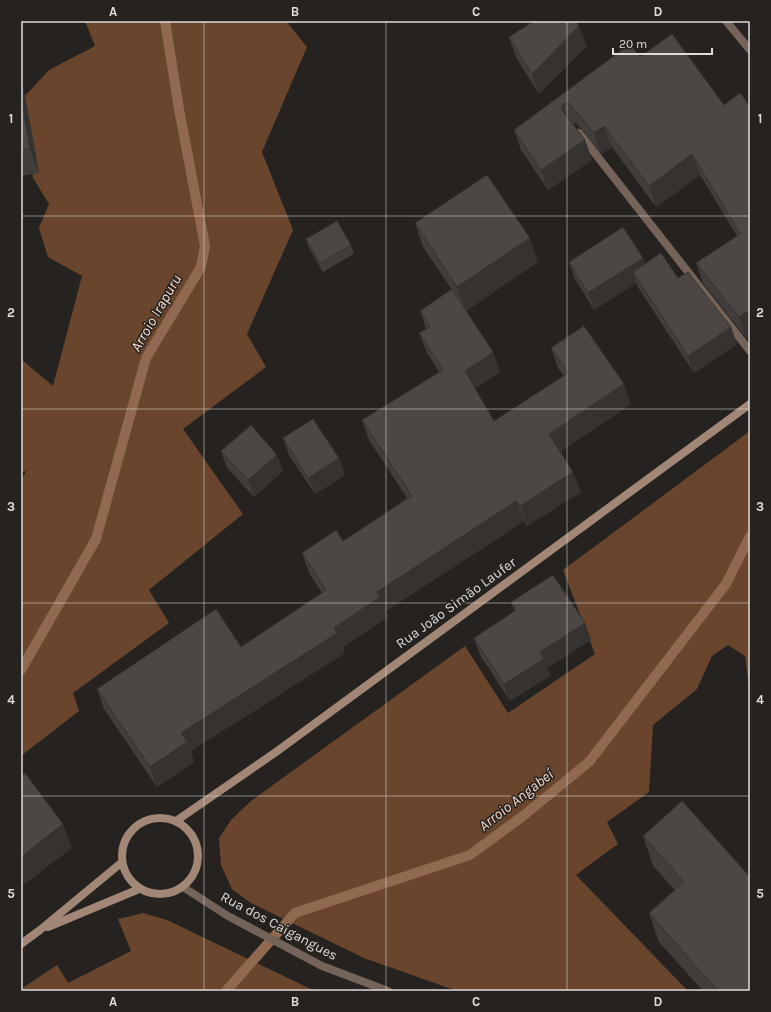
<svg xmlns="http://www.w3.org/2000/svg" width="771" height="1012" font-family="Karla,sans-serif">
<style>
.forest{fill:#69452d}
.lines{fill:none;stroke-linecap:round;stroke-linejoin:round}
.stream{stroke:#906950;stroke-width:10}
.service{stroke:#746358;stroke-width:8}
.minor{stroke:#746358;stroke-width:8}
.tertiary{stroke:#746358;stroke-width:8}
.secondary{stroke:#a28776;stroke-width:8}
.wall{fill:#413d3a}
.shaded-wall{fill:#353230}
.building{fill:#4c4744;stroke:#353230}
.grid{fill:none;stroke:#dfdcda;stroke-width:1;stroke-opacity:0.55}
.labels{text-anchor:middle;dominant-baseline:central;stroke-width:3;stroke-linejoin:round;paint-order:stroke}
.street-label{font-size:14px;fill:#dfdcda;stroke:#26221f}
.water-label{font-size:15px;font-style:italic;fill:#f7ddcc;stroke:#26221f}
.neatline{fill:none;stroke:#dfdcda;stroke-width:1.5}
.grid-label{font-size:13px;text-anchor:middle;font-weight:bold;fill:#dfdcda}
</style>
<rect width="100%" height="100%" fill="#26221f"/>
<g class="forest">
<path d="M85,21H286L307,47L262,152L293,230L247,334L266,367L183,429L243,514L149,590L169,623L73,693L79,711L21,756V481L26,471L21,472V359L53,386L82,276L48,257L39,228L49,204L33,178L25,96L49,70L95,46Z"/>
<path d="M750,431V695L745,656L728,645L712,656L697,689L653,725L649,792L607,822L618,844L576,875L688,991H457L364,958L251,903L232,889L221,865L219,838L231,820L251,801L465,646L508,713L595,654L563,570Z"/>
<path d="M143,913L167,920L315,991H21V989L57,965L68,983L131,951L118,919Z"/>
</g>
<g class="lines">
<g class="stream">
<path d="M21,670L96,539L146,358L201,267L205,246L179,109L165,21"/>
<path d="M226,991L295,913L470,855L523,816L589,762L726,584L750,536"/>
</g>
<path class="service" d="M579,133L750,351"/>
<path class="minor" d="M726,21L750,50"/>
<path class="tertiary" d="M183,887L228,916L322,966L388,991"/>
<g class="secondary">
<circle cx="160" cy="856" r="38"/>
<path d="M176,821L276,752L750,404"/>
<path d="M48,927L139,889"/>
<path d="M21,944L40,930L121,863"/>
</g>
</g>
<g class="wall">
<path d="M509,37L587,46L539,94L516,57Z"/>
<path d="M640,57L724,105L750,106V335L746,338L703,283L696,263L737,236L700,175L656,207L612,147L601,154L576,123L573,124L585,140L592,160L548,190L521,150L514,130Z"/>
<path d="M21,83L25,96L39,173L21,176Z"/>
<path d="M415,223L538,262L466,311L493,352L500,372L475,389L494,421L564,376L558,368L551,348L631,404L561,451L581,492L527,526L524,521L386,611L388,617L343,647L345,653L191,751L194,762L157,787L104,709L97,689L241,647L322,593L309,573L302,553L343,541L407,498L369,440L362,420L439,372L427,353L419,333L426,329L420,311L452,290L423,247Z"/>
<path d="M306,239L351,245L354,254L323,272L309,248Z"/>
<path d="M643,258L645,264L678,278L731,327L737,344L694,373L639,289L636,283L594,310L575,279L569,262Z"/>
<path d="M283,438L339,458L345,475L315,494L289,455Z"/>
<path d="M221,451L277,455L283,471L254,497L227,468Z"/>
<path d="M511,602L585,623L591,640L547,668L550,676L510,701L480,655L474,638L514,612Z"/>
<path d="M682,801L750,991H703L659,942L649,913L675,890L653,866L643,836Z"/>
</g>
<g class="shaded-wall">
<path d="M579,26L587,46L539,94L532,74Z"/>
<path d="M21,83L25,96L39,173L30,149L21,96Z"/>
<path d="M563,104L570,124L561,109Z"/>
<path d="M604,126L612,147L601,154L594,133Z"/>
<path d="M585,140L592,160L548,190L541,170Z"/>
<path d="M692,154L700,175L656,207L649,186Z"/>
<path d="M530,238L538,262L466,311L457,287Z"/>
<path d="M643,258L649,275L633,272L636,283L594,310L588,293Z"/>
<path d="M747,312L750,322V335L746,338L739,317Z"/>
<path d="M731,327L737,344L694,373L688,356Z"/>
<path d="M493,352L500,372L472,391L465,371Z"/>
<path d="M624,384L631,404L557,454L549,434Z"/>
<path d="M277,455L283,471L254,497L248,480Z"/>
<path d="M339,458L345,475L315,494L308,478Z"/>
<path d="M573,472L581,492L527,526L520,506Z"/>
<path d="M516,501L524,521L386,611L388,617L343,647L345,653L191,751L194,762L157,787L150,767L181,733L334,628L377,592Z"/>
<path d="M585,623L591,640L547,668L550,676L510,701L504,684L540,652Z"/>
<path d="M63,824L72,848L21,887V857Z"/>
</g>
<g class="building">
<path d="M534,21H576L579,26L532,74L509,37Z"/>
<path d="M672,34L724,105L740,93L750,106V318L747,312L739,317L696,263L740,234L692,154L649,186L604,126L594,133L569,103L563,104L561,109L585,140L541,170L514,130L630,44L640,57Z"/>
<path d="M21,96L30,149L21,151Z"/>
<path d="M487,175L530,238L457,287L415,223Z"/>
<path d="M337,221L351,245L320,263L306,239Z"/>
<path d="M623,227L643,258L588,293L569,262Z"/>
<path d="M661,253L678,278L688,272L731,327L688,356L633,272Z"/>
<path d="M452,289L493,352L465,371L494,421L568,373L551,348L584,326L624,384L549,434L573,472L520,506L516,501L377,592L380,597L334,628L337,633L181,733L187,742L150,767L97,689L216,609L241,647L326,590L302,553L336,530L343,541L412,496L362,420L443,370L419,333L430,327L420,311Z"/>
<path d="M313,419L339,458L308,478L283,438Z"/>
<path d="M251,425L277,455L248,480L221,451Z"/>
<path d="M553,575L585,623L540,652L544,659L504,684L474,638L516,610L511,602Z"/>
<path d="M25,773L63,824L21,857V776Z"/>
<path d="M682,801L750,877V991H718L649,913L684,882L643,836Z"/>
</g>
<path class="grid" d="M204,21V991M386,21V991M567,21V991M21,216H750M21,409H750M21,603H750M21,796H750"/>
<g class="labels">
<g class="street-label">
<text transform="translate(456 603) rotate(-36)">Rua João Simão Laufer</text>
<text transform="translate(279 926) rotate(28)">Rua dos Caigangues</text>
</g>
<g class="water-label">
<text transform="translate(156 313) rotate(-60)">Arroio Irapuru</text>
<text transform="translate(516 800) rotate(-38)">Arroio Angabeí</text>
</g>
</g>
<rect width="771" height="1012" fill="none" stroke="#26221f" stroke-width="44"/>
<path d="M613 48v6h99v-6" fill="none" stroke="#dfdcda" stroke-width="2"/>
<text x="619" y="48" font-size="12" fill="#dfdcda" stroke="#26221f" stroke-width="3" paint-order="stroke">20 m</text>
<rect x="22" y="22" width="727" height="968" class="neatline"/>
<g class="grid-label">
<text x="113" y="16">A</text>
<text x="295" y="16">B</text>
<text x="476" y="16">C</text>
<text x="658" y="16">D</text>
<text x="11" y="123">1</text>
<text x="760" y="123">1</text>
<text x="11" y="317">2</text>
<text x="760" y="317">2</text>
<text x="11" y="511">3</text>
<text x="760" y="511">3</text>
<text x="11" y="704">4</text>
<text x="760" y="704">4</text>
<text x="11" y="898">5</text>
<text x="760" y="898">5</text>
<text x="113" y="1006">A</text>
<text x="295" y="1006">B</text>
<text x="476" y="1006">C</text>
<text x="658" y="1006">D</text>
</g>
</svg>
